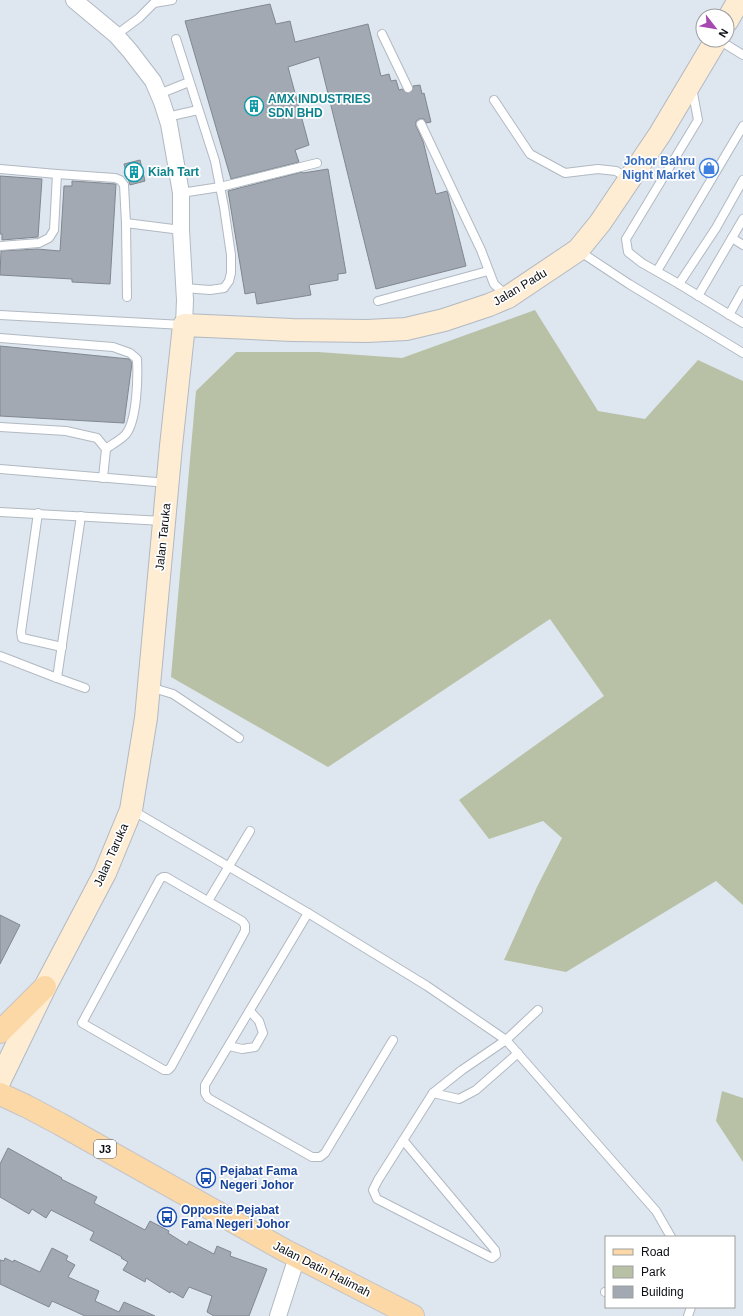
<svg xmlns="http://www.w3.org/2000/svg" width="743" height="1316" font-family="Helvetica,sans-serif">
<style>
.green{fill:#b8c1a6}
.building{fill:#a2a9b2;stroke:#80878f}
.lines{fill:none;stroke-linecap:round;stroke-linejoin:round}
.lane-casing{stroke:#b1b9c2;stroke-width:10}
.street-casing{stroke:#b1b9c2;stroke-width:18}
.secondary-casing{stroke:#b1b9c2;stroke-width:24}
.primary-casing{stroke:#c5c5c6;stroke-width:24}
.lane{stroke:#fff;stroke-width:8}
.street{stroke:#fff;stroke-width:16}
.secondary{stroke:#feecd3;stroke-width:22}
.primary{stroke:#fdd8a7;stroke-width:22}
.labels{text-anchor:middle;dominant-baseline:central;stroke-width:3.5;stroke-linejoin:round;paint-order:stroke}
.shield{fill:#fff;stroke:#555659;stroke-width:1}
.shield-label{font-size:11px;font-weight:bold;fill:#0c0e12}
.culture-label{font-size:12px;font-weight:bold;fill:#0d838f;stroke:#fff;text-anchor:start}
.shop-label{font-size:12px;font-weight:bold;fill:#366cbe;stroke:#fff;text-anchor:end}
.street-label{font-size:12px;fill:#0c0e12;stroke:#fff}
.transit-label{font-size:12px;font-weight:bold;fill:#164399;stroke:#fff;text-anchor:start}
</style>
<rect width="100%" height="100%" fill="#dee6ef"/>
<g class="green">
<path d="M535,310L598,411L645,419L698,360L743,381V905L716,881L566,972L504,960L537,887L562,838L543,821L489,839L459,800L604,696L550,619L328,767L171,677L196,391L236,352H318L402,358Z"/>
<path d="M722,1091L743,1098V1162L716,1121Z"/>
</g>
<g class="building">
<path d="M270,4L276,24L290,21L295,42L368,24L381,76L389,74L391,81L396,80L399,90L402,89L407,93L412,91L413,86L420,85L422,94L424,93L431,122L426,123L424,119H419L416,121V126L423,141L436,194L447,191L448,194L466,266L376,289L319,57L288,67L309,145L295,150L299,162L231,179L185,21Z"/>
<path d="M140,160L145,181L130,185L124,164Z"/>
<path d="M328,169L346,273L338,274V280L309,285L311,295L257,304L255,292L245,294L228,191L302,172L303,173Z"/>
<path d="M0,176L42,179L38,237L2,240V234H0Z"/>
<path d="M72,181L116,184L110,284L72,282V279L0,275L1,251L37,249L60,251L64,186H72Z"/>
<path d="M0,346L129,359L132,363L124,423L0,416Z"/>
<path d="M0,915L20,925L0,964Z"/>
<path d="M8,1148L62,1178L61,1179L97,1197L94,1203L145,1230L150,1221L169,1231L168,1233L187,1245L189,1241L214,1254L217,1246L231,1252L230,1256L267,1269L249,1316H214L207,1312L212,1296L189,1287L183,1298L171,1291L170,1293L146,1278L145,1282L123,1270L128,1262L121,1258L122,1257L90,1240L94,1232L51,1210L46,1218L32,1209L29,1214L0,1197V1164Z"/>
<path d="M52,1248L68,1256L66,1260L75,1265L68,1277L99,1291L95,1301L119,1312L124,1302L155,1316H85L52,1301L49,1307L0,1284V1260L4,1261L5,1258L13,1262L14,1260L40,1272Z"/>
</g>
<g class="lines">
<g class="lane-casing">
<g id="lane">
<path d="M382,34L408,88"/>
<path d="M116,35L139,18L154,3L172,0"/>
<path d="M176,39L215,161L224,207L231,255V273L229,281L224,288L210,290L184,288"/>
<path d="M719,40L743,55"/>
<path d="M692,88L698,120L626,239L628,252L642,263L679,284L743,323"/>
<path d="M159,94L189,82"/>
<path d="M494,100L530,154L565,173L598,169L616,171L629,179"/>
<path d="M167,117L198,110"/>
<path d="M421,124L481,250L494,284L507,296"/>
<path d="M0,169L57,174L115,178L120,180L124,185L126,223L127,297"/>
<path d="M181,193L220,187L317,163"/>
<path d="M126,223L181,230"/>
<path d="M732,238L743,245"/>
<path d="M0,246L39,243L49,238L54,230L57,174"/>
<path d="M579,251L629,284L743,353"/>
<path d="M657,271L743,126"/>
<path d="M679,284L716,228L743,180"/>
<path d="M698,296L743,219"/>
<path d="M378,301L488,271"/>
<path d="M0,315L183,325"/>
<path d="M729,315L743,290"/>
<path d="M0,338L113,347L130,353L137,359C138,378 137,420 126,434C121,440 112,444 106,449"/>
<path d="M0,427L66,431L97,438L106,449L103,478"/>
<path d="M0,469L168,483"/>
<path d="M0,512L163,521"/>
<path d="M38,513L21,632L22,638L62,647"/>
<path d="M0,656L57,678L85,688"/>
<path d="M57,678L81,516"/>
<path d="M150,687L173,694L239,738"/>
<path d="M132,810L308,913L427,986L506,1040L656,1211L671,1237"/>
<path d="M163,877H166L242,921L245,925V931L171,1067L168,1070H164L82,1023L160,879Z"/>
<path d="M208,901L250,831"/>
<path d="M308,913L205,1085V1093L208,1098L312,1157H320L325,1153L393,1040"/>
<path d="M229,1046L242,1049L255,1047L263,1033L259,1021L250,1011"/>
<path d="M433,1093L459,1099L476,1090L518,1053"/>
<path d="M403,1140L495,1250L496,1255L492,1258L377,1199L373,1190L378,1180L433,1093L462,1070L506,1040L538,1010"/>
<path d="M605,1292H606"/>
<path d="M688,1316L691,1307"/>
</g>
</g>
<g class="street-casing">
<g id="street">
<path d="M74,0L116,35L130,51L153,81L162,102L169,124L181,193V230L185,300L184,325"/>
<path d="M278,1316L297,1257"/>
</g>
</g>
<g class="secondary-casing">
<g id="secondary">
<path d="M727,21L739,0"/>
<path d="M0,1080L45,987L105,873L131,810L146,718L171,446L184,325L292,330L367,331L406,329L444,320L489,305L508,297L578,250L600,223L660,134L716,40"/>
</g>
</g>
<g class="primary-casing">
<g id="primary">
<path d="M0,1032L45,987"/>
<path d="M0,1094L26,1106L60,1124L284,1250L413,1316"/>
</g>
</g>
<use href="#lane" class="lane"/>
<use href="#street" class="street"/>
<use href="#secondary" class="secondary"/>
<use href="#primary" class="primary"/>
</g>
<defs>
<g id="building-ring" transform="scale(1)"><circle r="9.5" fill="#fff" stroke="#0f9aa8" stroke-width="1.5"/><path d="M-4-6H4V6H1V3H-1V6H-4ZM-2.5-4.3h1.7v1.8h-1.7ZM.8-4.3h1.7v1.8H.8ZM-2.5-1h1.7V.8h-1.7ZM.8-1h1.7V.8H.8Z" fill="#0f9aa8"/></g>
<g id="shop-ring" transform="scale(1)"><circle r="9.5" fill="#fff" stroke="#3f7fe0" stroke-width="1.5"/><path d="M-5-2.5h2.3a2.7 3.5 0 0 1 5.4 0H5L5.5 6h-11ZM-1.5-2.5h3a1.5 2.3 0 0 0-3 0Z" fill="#3f7fe0"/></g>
<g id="bus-ring" transform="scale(1)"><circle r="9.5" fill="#fff" stroke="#1a4fb4" stroke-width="1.5"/><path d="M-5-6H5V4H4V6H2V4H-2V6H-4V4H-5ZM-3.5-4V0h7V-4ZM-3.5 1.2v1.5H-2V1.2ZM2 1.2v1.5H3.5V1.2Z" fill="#1a4fb4"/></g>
</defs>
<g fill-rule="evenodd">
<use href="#building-ring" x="254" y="106"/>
<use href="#shop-ring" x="709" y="168"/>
<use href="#building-ring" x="134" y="172"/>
<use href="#bus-ring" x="206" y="1178"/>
<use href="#bus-ring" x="167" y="1217"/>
</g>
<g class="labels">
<rect class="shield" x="94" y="1140" width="22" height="18" rx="3"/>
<g class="shield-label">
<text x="105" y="1149">J3</text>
</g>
<g class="culture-label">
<text x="268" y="99">AMX INDUSTRIES<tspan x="268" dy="14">SDN BHD</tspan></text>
<text x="148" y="172">Kiah Tart</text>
</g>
<g class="shop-label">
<text x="695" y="161">Johor Bahru<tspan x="695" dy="14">Night Market</tspan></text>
</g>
<g class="street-label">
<text transform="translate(520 287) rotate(-31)">Jalan Padu</text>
<text transform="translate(163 537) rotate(-84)">Jalan Taruka</text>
<text transform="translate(111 855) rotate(-66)">Jalan Taruka</text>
<text transform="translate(322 1269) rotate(27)">Jalan Datin Halimah</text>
</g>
<g class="transit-label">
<text x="220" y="1171">Pejabat Fama<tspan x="220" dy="14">Negeri Johor</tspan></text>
<text x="181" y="1210">Opposite Pejabat<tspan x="181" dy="14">Fama Negeri Johor</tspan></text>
</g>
</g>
<rect x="605" y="1236" width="130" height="72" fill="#ffffff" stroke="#9e9fa0"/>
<rect x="613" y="1249" width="20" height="6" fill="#fdd8a7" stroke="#9e9fa0"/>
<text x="641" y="1256" font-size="12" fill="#0c0e12">Road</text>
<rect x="613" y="1266" width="20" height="12" fill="#b8c1a6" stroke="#9e9fa0"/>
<text x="641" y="1276" font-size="12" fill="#0c0e12">Park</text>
<rect x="613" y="1286" width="20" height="12" fill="#a2a9b2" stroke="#9e9fa0"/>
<text x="641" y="1296" font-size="12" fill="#0c0e12">Building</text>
<g transform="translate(715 28) rotate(121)"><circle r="19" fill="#ffffff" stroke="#9e9fa0"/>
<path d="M0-3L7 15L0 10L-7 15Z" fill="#a648b0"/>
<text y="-6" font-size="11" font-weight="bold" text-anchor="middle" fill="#0c0e12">N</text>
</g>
</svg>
